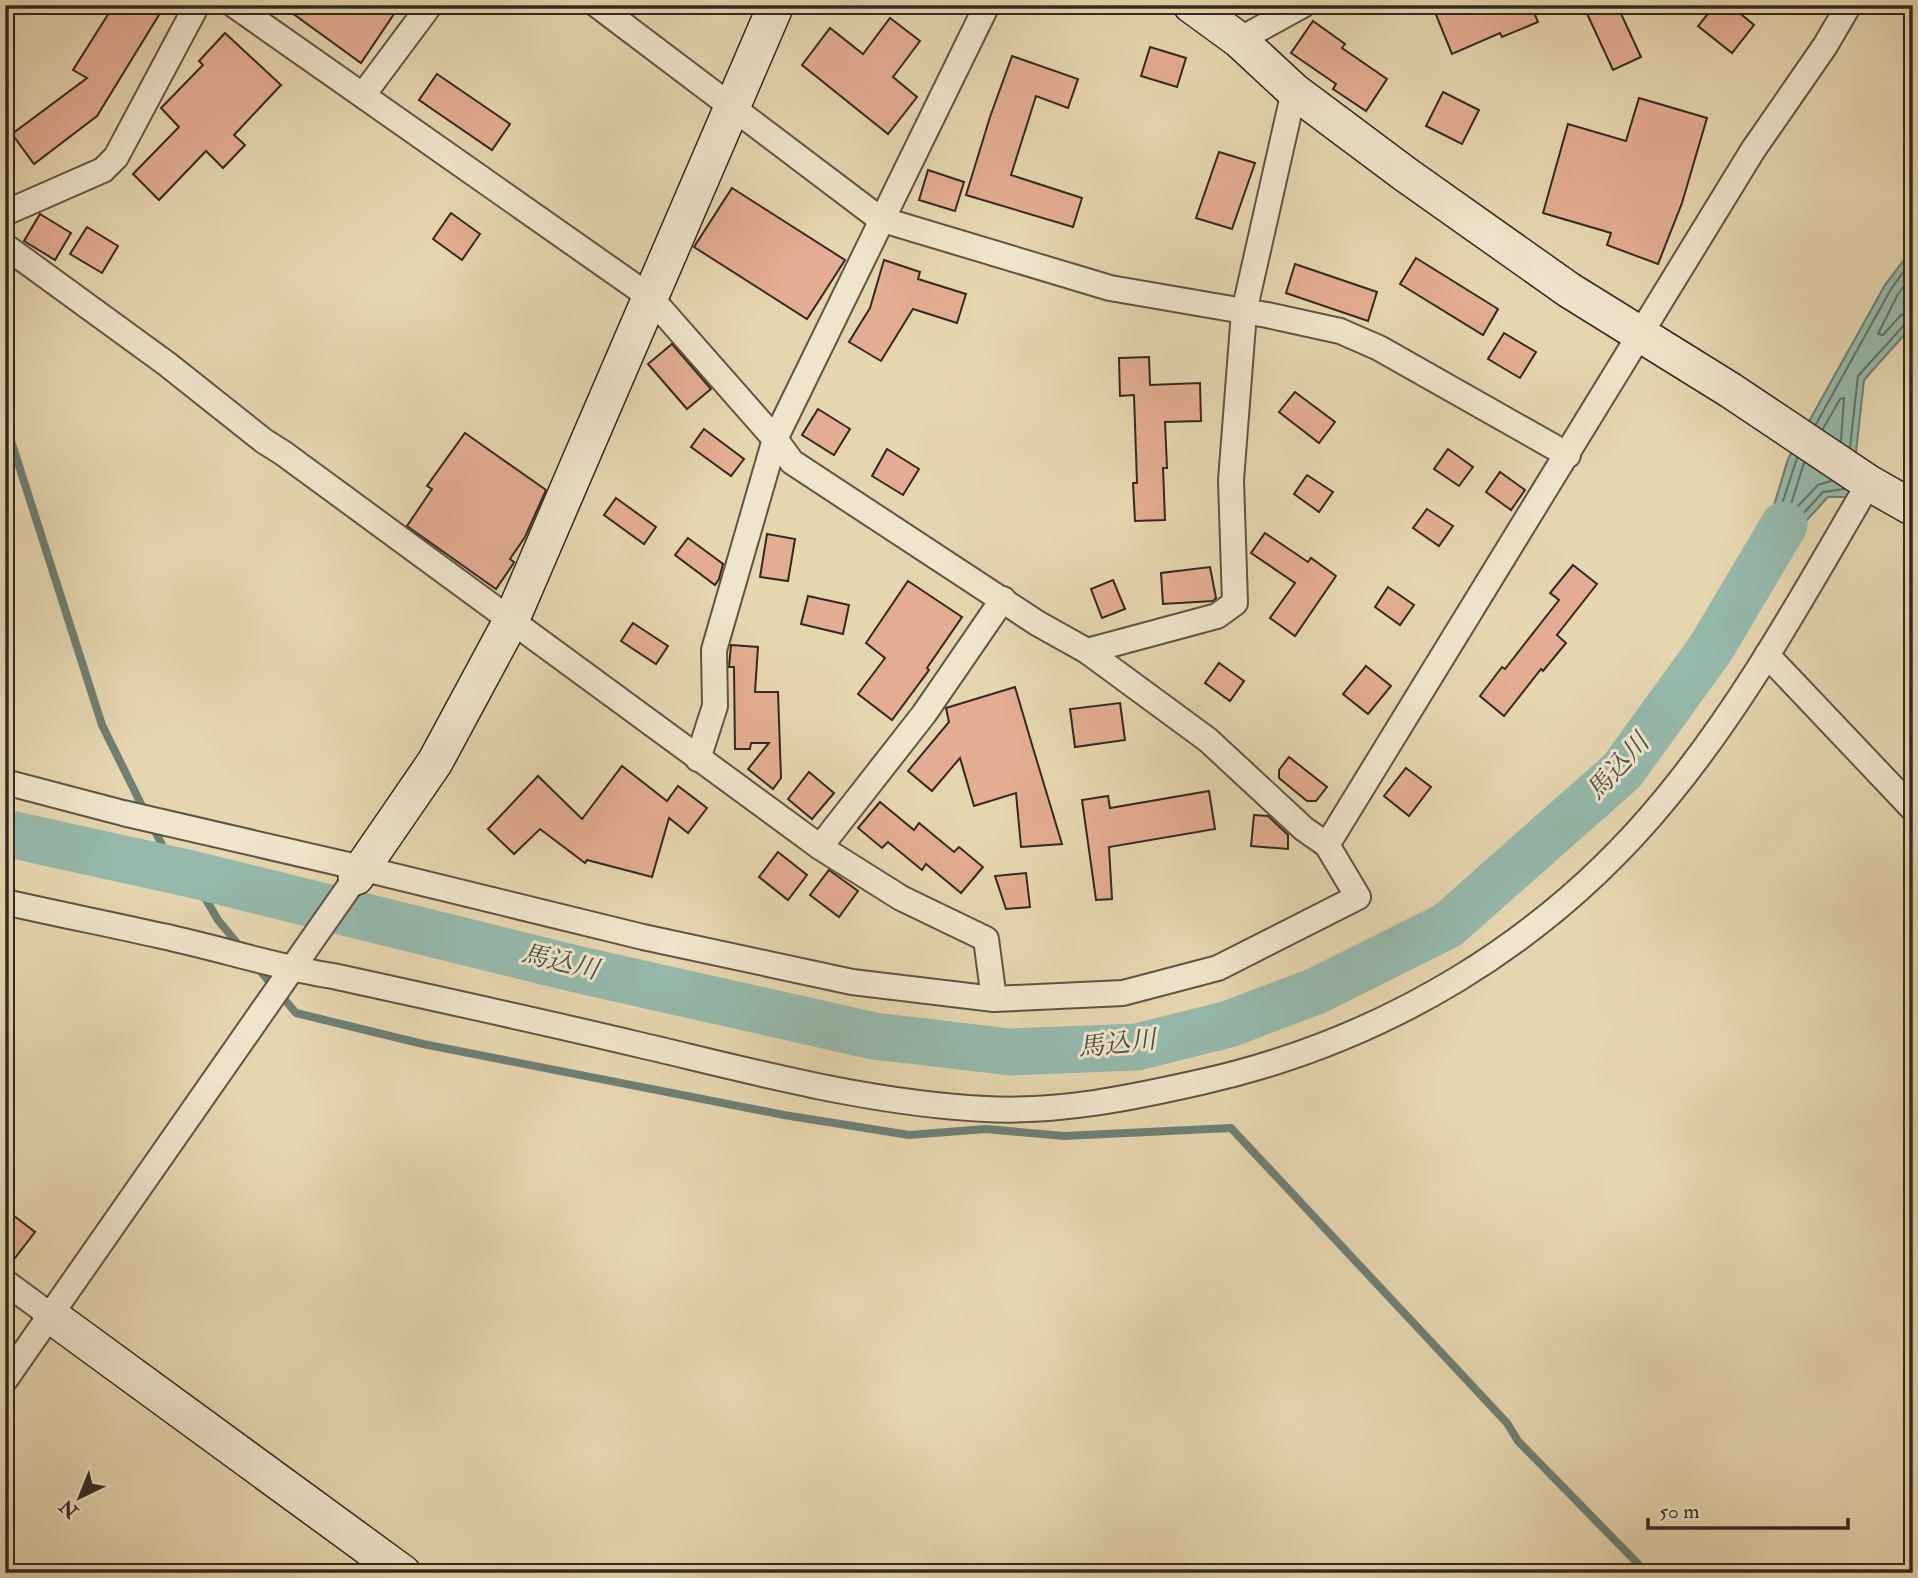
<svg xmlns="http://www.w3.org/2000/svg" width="1918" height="1578" font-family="'IM FELL Double Pica','Noto Serif JP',serif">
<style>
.water{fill:#96b9ac;stroke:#6e7f74;stroke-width:2}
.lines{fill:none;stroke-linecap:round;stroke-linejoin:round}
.shore{stroke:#647166;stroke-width:2}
.stream{stroke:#6e7f74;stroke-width:8}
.river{stroke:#96b9ac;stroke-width:47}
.building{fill:#e4ad93;stroke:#332921;stroke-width:2}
.street-casing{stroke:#605445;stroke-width:28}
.secondary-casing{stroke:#332921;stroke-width:38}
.street{stroke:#efe4cc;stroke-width:24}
.secondary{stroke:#efe4cc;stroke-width:35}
.labels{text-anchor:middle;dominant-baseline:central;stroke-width:6;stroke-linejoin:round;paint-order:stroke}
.water-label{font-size:26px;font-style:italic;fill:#4c4d44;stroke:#efe4cc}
</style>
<rect width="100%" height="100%" fill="#e6d6b0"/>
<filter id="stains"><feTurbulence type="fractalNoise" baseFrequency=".00286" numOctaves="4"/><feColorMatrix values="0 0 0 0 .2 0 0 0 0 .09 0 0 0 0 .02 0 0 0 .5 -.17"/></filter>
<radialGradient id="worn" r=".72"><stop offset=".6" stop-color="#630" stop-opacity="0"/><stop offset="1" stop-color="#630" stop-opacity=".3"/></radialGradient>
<path class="water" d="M1913,248V325L1864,380L1851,497H1828L1751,581L1788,459L1885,285Z"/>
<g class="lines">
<g class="shore">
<path d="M1913,274L1898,294L1878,334L1883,335L1901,315L1913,312"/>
<path d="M1816,424L1891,289L1913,259"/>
<path d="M1823,429L1840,399L1844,398L1841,441"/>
<path d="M1850,447L1858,376L1905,324L1913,321"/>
<path d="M1797,458L1771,538L1772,542H1777L1823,492L1844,489"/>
<path d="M1804,463L1791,504L1792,508H1796L1818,485L1831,481"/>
</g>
<g class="stream">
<path d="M5,422L102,725L146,814"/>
<path d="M152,825L168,857L191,874L218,920L242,949"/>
<path d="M257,967L296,1013L423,1044L784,1115L909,1135L986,1129L1064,1136L1231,1128L1507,1423L1518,1441L1647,1573"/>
</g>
<path class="river" d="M5,833L191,874L576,969L874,1036L1010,1052L1137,1047L1229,1024L1316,991L1448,925L1622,771L1711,648L1784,525"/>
</g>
<g class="building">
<path d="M114,5H165L97,116L34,164L12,134L87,78L73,70Z"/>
<path d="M281,5H400L361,63Z"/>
<path d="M1432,5H1531L1538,22L1502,37L1500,33L1452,54Z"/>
<path d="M1583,5H1617L1641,57L1613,70Z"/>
<path d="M1715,5H1730L1754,25L1732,53L1698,26Z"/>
<path d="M890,18L920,41L893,77L917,97L888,134L802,65L830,28L863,54Z"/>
<path d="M1313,21L1345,44L1342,48L1387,79L1366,111L1333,89L1336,84L1291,53Z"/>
<path d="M225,33L281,85L234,135L245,145L223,168L206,151L159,200L133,174L179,127L161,108L203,65L199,61Z"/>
<path d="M1150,47L1186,58L1177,87L1141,76Z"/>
<path d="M1012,56L1078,79L1068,108L1036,96L1011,175L1082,198L1073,227L966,195L990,117Z"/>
<path d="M437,74L510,124L492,150L419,100Z"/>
<path d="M1443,92L1479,110L1462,144L1426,126Z"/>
<path d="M1639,98L1707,118L1682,203L1658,264L1607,245L1611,233L1543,213L1568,124L1626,141Z"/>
<path d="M1219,152L1255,163L1232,229L1196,218Z"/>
<path d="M928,170L964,182L955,211L919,200Z"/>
<path d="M732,188L845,260L807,319L694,247Z"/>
<path d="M451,213L480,234L462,260L433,239Z"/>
<path d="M40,214L71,233L55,260L24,241Z"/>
<path d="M87,227L118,246L102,273L70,254Z"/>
<path d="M1416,258L1498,309L1483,335L1400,284Z"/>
<path d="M884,260L920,272L918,279L966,294L957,323L913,309L881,361L849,342L870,308Z"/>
<path d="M1295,264L1377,292L1368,321L1286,293Z"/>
<path d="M1504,333L1536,352L1520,378L1488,359Z"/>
<path d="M672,344L711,389L687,409L648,364Z"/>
<path d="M1149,357L1150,385L1200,383L1201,421L1165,422L1167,468H1163L1165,520L1135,521L1133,483H1137L1134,395L1120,396L1119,358Z"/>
<path d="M1295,392L1335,422L1319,443L1279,412Z"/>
<path d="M818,409L850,429L834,455L802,435Z"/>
<path d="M704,429L744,459L731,476L691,447Z"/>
<path d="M465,433L546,490L525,537L510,559L514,562L513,564L496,589L407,526L432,489L427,486Z"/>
<path d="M887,449L919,469L903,495L872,476Z"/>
<path d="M1448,449L1473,467L1459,486L1434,469Z"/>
<path d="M1500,472L1525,490L1511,510L1486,492Z"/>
<path d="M1307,475L1333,492L1319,512L1294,494Z"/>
<path d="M616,498L656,527L644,544L604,515Z"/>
<path d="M1427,509L1453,526L1439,546L1413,528Z"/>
<path d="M1265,533L1308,562L1311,558L1336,576L1295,636L1270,618L1295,583L1251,553Z"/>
<path d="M767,534L795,539L788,581L760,577Z"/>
<path d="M688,538L723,564L719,579L715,585L675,555Z"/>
<path d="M1573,565L1597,584L1557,635L1566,643L1543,671L1541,669L1504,716L1480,696L1502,667L1505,669L1559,600L1550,593Z"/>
<path d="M1210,567L1216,598L1213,601L1163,604L1161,573Z"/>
<path d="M1113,580L1125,609L1102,618L1091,589Z"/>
<path d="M908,581L962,617L927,668L929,670L892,720L858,694L885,658L866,643Z"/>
<path d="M1388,587L1414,605L1400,625L1375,607Z"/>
<path d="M808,596L849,605L843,634L801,624Z"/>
<path d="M633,623L668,646L656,664L621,641Z"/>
<path d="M731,645L758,647L755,692H778L781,778L773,789L748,769L769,743H751L750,749H735L734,667H729Z"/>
<path d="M1219,663L1244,681L1230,701L1205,683Z"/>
<path d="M1366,666L1391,686L1368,714L1343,694Z"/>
<path d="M1015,687L1033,748L1062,844L1021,847L1016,793L974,806L960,758L932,791L908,771L949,722L946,708Z"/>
<path d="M1120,703L1125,740L1075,747L1070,709Z"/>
<path d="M1289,757L1327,787L1316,801H1307L1279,778V770Z"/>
<path d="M622,766L667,801L678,786L707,808L688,833L669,818L652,877L587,860L585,863L540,829L514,854L488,829L538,776L582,819Z"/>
<path d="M1406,768L1431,787L1409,816L1384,796Z"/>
<path d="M809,772L834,793L812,819L788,799Z"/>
<path d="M1209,791L1215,829L1109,847L1112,899L1096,900L1082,800L1108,796L1110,808Z"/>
<path d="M880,802L914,830L919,823L954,852L959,847L983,867L961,893L926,864L922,870L888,842L882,848L858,828Z"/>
<path d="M1254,815L1268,816L1288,835V849L1251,846Z"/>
<path d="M778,852L807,875L788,900L759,877Z"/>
<path d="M829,870L858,891L839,917L810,895Z"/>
<path d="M1026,873L1030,907L1006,909L995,876Z"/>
<path d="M5,1209L35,1232L8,1267H5Z"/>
</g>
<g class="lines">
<g class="street-casing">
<g id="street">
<path d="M234,5L650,297L775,439L792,462L1037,623L1087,651L1208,740L1304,829L1327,845L1753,150L1825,46L1849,5"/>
<path d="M597,5L880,219L1110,288L1267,315L1340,331L1379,348L1568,455"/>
<path d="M1239,40L1303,5"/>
<path d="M363,95L430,5"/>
<path d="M5,213L103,170L116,157L197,5"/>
<path d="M5,246L167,364L264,441L283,453L820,847L901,898L986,939L994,999"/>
<path d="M1087,651L1217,616L1235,603L1231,480L1244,312L1294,91"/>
<path d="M1767,655L1913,809"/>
<path d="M698,759L715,706L714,650L775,439L987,5"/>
<path d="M5,782L123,813L361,868L643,937L852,982L994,999L1123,993L1218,968L1358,897L1327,845"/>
<path d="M820,847L924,714L1003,599"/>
<path d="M5,902C57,914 109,924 162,936C219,948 275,967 333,976C434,998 535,1020 636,1044C751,1071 866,1103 985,1109C1058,1113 1130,1098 1201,1082C1384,1041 1548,943 1667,797C1746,701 1806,590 1869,483"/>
<path d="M5,1282L50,1315"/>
<path d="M5,1380L356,877"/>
</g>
</g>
<g class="secondary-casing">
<g id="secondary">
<path d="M1191,5L1239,40L1294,91L1405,174L1569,290L1730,390L1869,483L1913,508"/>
<path d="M356,877L435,762L511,621L776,5"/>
<path d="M50,1315L403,1573"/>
</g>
</g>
<use href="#street" class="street"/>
<use href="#secondary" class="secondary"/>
</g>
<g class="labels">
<g class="water-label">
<text transform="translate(1618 767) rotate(-48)">馬込川</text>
<text transform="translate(560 962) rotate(13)">馬込川</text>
<text transform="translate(1117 1044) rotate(-6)">馬込川</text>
</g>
</g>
<rect width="1918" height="1578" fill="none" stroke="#e6d6b0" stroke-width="28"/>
<rect x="7" y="7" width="1904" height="1564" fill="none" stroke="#332921" stroke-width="3.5"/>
<rect x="14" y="14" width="1890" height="1550" fill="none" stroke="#332921" stroke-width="2"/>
<g transform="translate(80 1497) rotate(223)" stroke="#efe4cc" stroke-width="5" paint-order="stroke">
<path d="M0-5L12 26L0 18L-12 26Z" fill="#332921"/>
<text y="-10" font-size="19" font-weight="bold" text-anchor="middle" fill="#332921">N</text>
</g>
<path d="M1648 1518v10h200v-10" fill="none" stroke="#332921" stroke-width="3.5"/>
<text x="1659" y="1518" font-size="21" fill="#332921" stroke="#efe4cc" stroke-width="5" paint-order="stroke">50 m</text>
<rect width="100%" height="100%" filter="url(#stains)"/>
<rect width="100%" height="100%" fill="url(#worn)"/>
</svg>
